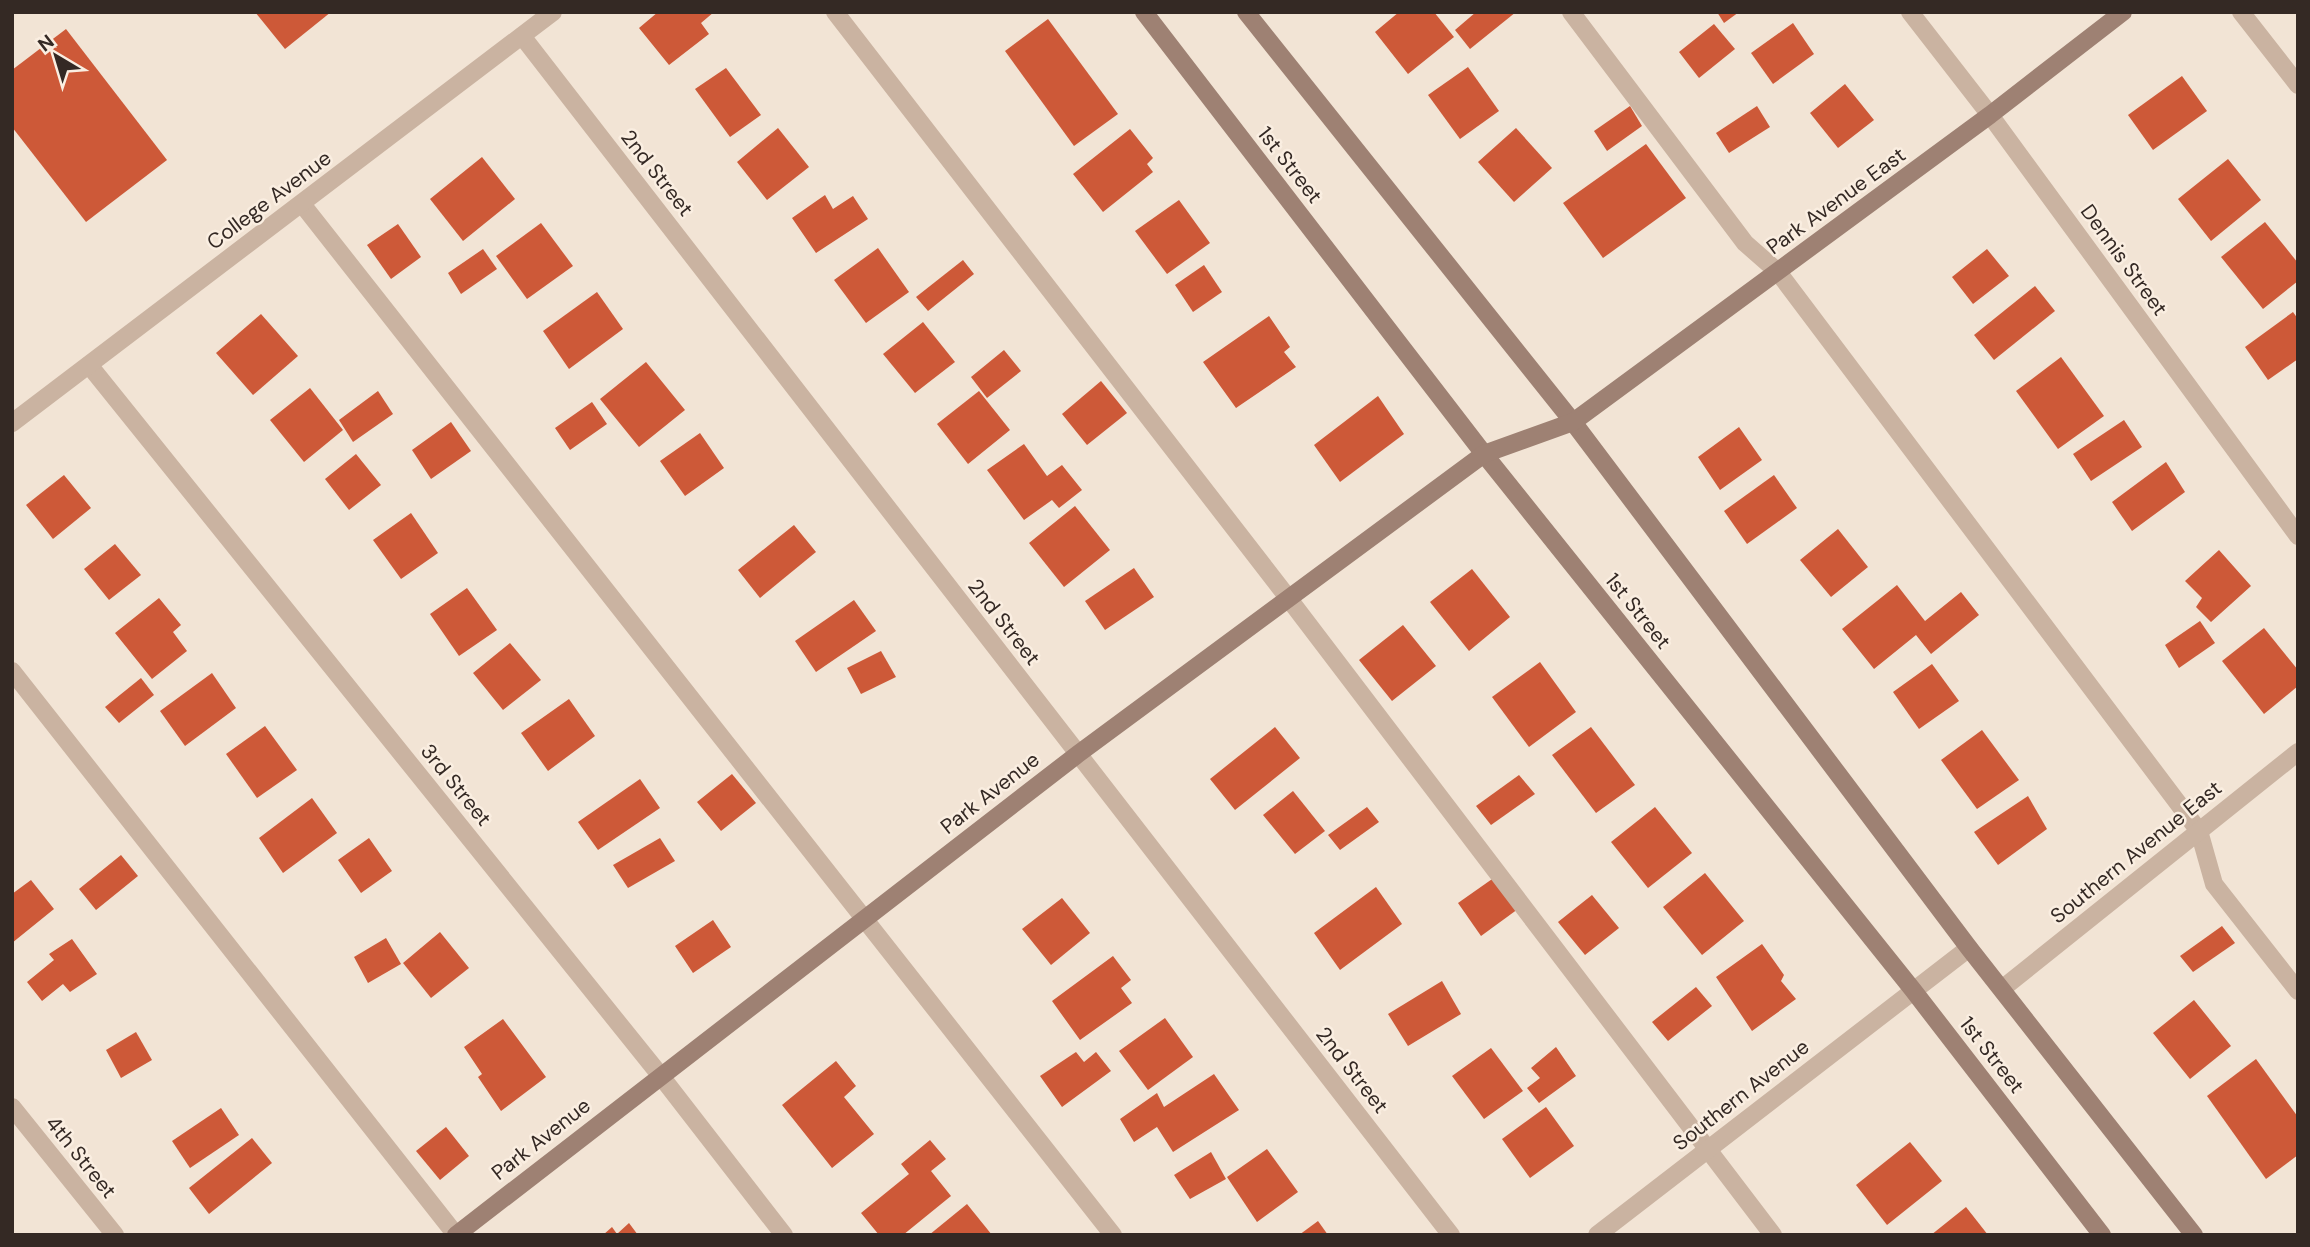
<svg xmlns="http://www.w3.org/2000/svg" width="2310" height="1247" font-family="'DM Sans',sans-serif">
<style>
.building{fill:#cd5938}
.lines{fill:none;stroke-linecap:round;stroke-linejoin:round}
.lane{stroke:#cab3a1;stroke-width:18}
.street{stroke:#cab3a1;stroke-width:18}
.secondary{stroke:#9e8173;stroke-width:18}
.labels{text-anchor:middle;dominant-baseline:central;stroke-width:5;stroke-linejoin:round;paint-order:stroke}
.street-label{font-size:21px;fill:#342924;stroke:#faeee1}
</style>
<rect width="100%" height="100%" fill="#f2e4d5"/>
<g class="building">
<path d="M255,12H331L285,49Z"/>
<path d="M658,12H714L701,23L709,34L669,65L639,28Z"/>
<path d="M1399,12H1434L1454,37L1408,74L1375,32Z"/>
<path d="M1476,12H1516L1470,49L1455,30Z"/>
<path d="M1717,12H1739L1724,23Z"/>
<path d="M1048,19L1118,114L1074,146L1005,51Z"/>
<path d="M1793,23L1814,54L1773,84L1751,53Z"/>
<path d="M1714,24L1735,49L1699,78L1679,52Z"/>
<path d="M66,29L167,160L86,222L12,127V70Z"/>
<path d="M1468,67L1499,111L1460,139L1428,95Z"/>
<path d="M726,68L761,115L730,137L695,89Z"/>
<path d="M2182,76L2207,111L2153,150L2128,115Z"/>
<path d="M1845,84L1874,120L1838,148L1810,113Z"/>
<path d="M1630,106L1642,126L1607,151L1594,131Z"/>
<path d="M1757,106L1770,127L1729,153L1716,133Z"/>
<path d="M778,128L809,167L767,200L737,162Z"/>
<path d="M1516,128L1552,168L1514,202L1478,162Z"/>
<path d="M1130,129L1153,158L1147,164L1153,172L1103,212L1073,174Z"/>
<path d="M1646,144L1686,198L1603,258L1563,203Z"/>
<path d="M482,157L515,199L463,241L430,199Z"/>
<path d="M2228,159L2261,200L2211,241L2178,199Z"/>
<path d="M825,195L833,209L853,196L868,219L816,253L792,218Z"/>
<path d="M1179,200L1210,243L1167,274L1135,231Z"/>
<path d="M2265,222L2298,263V281L2263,309L2221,257Z"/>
<path d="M541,223L573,266L527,299L496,256Z"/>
<path d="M398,224L421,257L391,279L367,245Z"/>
<path d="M878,248L909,292L866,323L834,280Z"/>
<path d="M483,249L497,269L461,294L448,273Z"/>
<path d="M1987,249L2009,276L1973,304L1952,277Z"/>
<path d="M963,260L974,274L928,311L916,297Z"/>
<path d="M1204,265L1222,292L1193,312L1175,285Z"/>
<path d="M2035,286L2055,311L1994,360L1974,335Z"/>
<path d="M597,292L623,329L569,369L543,331Z"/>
<path d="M2293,312L2298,319V359L2268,380L2245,347Z"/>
<path d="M261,314L298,356L253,395L216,353Z"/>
<path d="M1269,316L1290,347L1284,352L1296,367L1236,408L1203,362Z"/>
<path d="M923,322L955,362L915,393L883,354Z"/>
<path d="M1004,350L1021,371L987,398L971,377Z"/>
<path d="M2061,357L2104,416L2058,449L2016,391Z"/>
<path d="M646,362L685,410L639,447L600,399Z"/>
<path d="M1101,381L1127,413L1087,445L1062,414Z"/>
<path d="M310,388L343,430L304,462L270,420Z"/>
<path d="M378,391L393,414L353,442L339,420Z"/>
<path d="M979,391L1010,430L968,464L937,424Z"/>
<path d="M1378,396L1404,434L1340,482L1314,445Z"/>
<path d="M592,402L607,424L570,450L555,428Z"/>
<path d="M2124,420L2142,447L2091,481L2073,454Z"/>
<path d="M451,422L471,451L431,479L412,450Z"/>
<path d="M1739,427L1762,460L1720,490L1698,457Z"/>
<path d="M700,433L724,468L685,496L660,461Z"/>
<path d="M1024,444L1047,476L1062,465L1082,490L1059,508L1052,500L1024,520L987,470Z"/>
<path d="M356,454L381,485L349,510L325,479Z"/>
<path d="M2166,462L2185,492L2132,531L2112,502Z"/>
<path d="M64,475L91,508L53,539L26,505Z"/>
<path d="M1774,475L1797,508L1747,544L1724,511Z"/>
<path d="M1075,506L1110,550L1064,587L1029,543Z"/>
<path d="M411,513L438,553L401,579L373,540Z"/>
<path d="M794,525L816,552L760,598L738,570Z"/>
<path d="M1838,529L1868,567L1831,597L1800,560Z"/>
<path d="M115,544L141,575L109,600L84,569Z"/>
<path d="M2219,550L2251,586L2211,622L2196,607L2202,598L2185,581Z"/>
<path d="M1134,568L1154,597L1105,630L1085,601Z"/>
<path d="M1472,569L1510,617L1469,651L1430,602Z"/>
<path d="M1897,585L1925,621L1961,592L1979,615L1931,654L1916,635L1874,669L1842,629Z"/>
<path d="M467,588L497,630L459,656L430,614Z"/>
<path d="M159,598L181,625L173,632L187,651L152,679L115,633Z"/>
<path d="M854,600L876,631L816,672L795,641Z"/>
<path d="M2200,621L2215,643L2179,668L2165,645Z"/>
<path d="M1403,625L1436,666L1392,701L1359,660Z"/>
<path d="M2264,628L2298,670V686L2264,714L2222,661Z"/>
<path d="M510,643L541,680L503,710L473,673Z"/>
<path d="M881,651L896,677L861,694L847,668Z"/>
<path d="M1540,662L1576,712L1529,747L1492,697Z"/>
<path d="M1932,664L1959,701L1919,729L1893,692Z"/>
<path d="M212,673L236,708L185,746L160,711Z"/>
<path d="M141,678L154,695L119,723L105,707Z"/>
<path d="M569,699L595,736L548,771L521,733Z"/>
<path d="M265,726L297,770L257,798L226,754Z"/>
<path d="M1275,727L1300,758L1235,810L1210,779Z"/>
<path d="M1591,727L1635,785L1596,813L1552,755Z"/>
<path d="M1982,730L2019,780L1977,809L1941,760Z"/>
<path d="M732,774L756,803L721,831L697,802Z"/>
<path d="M1519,775L1535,794L1491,825L1476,806Z"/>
<path d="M640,779L660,808L598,850L578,822Z"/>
<path d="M1293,791L1325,831L1295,854L1263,815Z"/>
<path d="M2028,796L2047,829L1998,865L1974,832Z"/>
<path d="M312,798L337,833L283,873L259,838Z"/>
<path d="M1367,807L1379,822L1340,850L1328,835Z"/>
<path d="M1655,807L1692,853L1648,888L1611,842Z"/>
<path d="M369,838L392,871L361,893L338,860Z"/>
<path d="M660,838L675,861L628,888L613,865Z"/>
<path d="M121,855L138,876L96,910L79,889Z"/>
<path d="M1705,873L1744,921L1702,955L1663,907Z"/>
<path d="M1495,877L1518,909L1481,936L1458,903Z"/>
<path d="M31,880L54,909L12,943V894Z"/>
<path d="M1376,887L1402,924L1340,970L1314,933Z"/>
<path d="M1592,895L1619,928L1585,955L1558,922Z"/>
<path d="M1062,898L1090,933L1051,965L1022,929Z"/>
<path d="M713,920L731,947L693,973L675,946Z"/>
<path d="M2222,926L2235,943L2193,972L2180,956Z"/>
<path d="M440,932L469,968L431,998L403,963Z"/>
<path d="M386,938L401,964L368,983L354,957Z"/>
<path d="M72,939L97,974L70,992L63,984L42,1001L27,982L54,960L49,954Z"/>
<path d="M1762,944L1784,975L1781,981L1796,999L1752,1031L1716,977Z"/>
<path d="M1113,956L1131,980L1121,988L1132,1003L1080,1040L1052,1001Z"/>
<path d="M1442,981L1461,1014L1408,1046L1388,1014Z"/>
<path d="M1696,987L1712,1006L1668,1041L1652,1022Z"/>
<path d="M2194,1000L2231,1046L2190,1079L2153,1033Z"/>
<path d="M1165,1018L1193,1057L1148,1090L1119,1051Z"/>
<path d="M503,1019L546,1077L501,1111L478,1077L482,1074L464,1047Z"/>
<path d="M136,1032L152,1060L121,1078L106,1050Z"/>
<path d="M1556,1047L1576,1076L1539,1103L1527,1088L1540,1078L1531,1068Z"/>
<path d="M1491,1048L1523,1091L1484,1119L1452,1076Z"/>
<path d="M1076,1052L1084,1062L1096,1052L1111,1071L1062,1107L1040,1076Z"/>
<path d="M2256,1059L2298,1117V1155L2266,1179L2207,1096Z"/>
<path d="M836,1061L856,1086L844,1097L874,1134L832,1168L782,1105Z"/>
<path d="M1214,1074L1239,1110L1173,1152L1157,1127L1134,1142L1120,1119L1157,1093L1164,1107Z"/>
<path d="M1546,1107L1574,1146L1530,1178L1502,1139Z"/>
<path d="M221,1108L239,1135L190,1168L172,1141Z"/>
<path d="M446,1127L469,1156L440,1180L416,1151Z"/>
<path d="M252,1138L272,1163L209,1214L189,1188Z"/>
<path d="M930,1140L946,1159L931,1171L951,1196L903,1235H879L861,1213L909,1174L901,1164Z"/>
<path d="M1910,1142L1942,1181L1887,1225L1856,1185Z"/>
<path d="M1267,1149L1298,1192L1257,1222L1227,1177Z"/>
<path d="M1211,1152L1226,1179L1190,1199L1174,1175Z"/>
<path d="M967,1204L992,1235H929Z"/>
<path d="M1966,1207L1988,1235H1931Z"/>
<path d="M1318,1221L1328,1235H1299Z"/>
<path d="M629,1223L638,1235H603L612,1227L617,1234Z"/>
</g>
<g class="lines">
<g class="lane">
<path d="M835,12L1289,599L1773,1235"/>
<path d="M1571,12L1745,243L1778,272L2199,831L2214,884L2298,991"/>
<path d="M2241,12L2298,85"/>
<path d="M302,204L1113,1235"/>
<path d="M12,671L456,1235"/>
</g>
<g class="street">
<path d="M1910,12L1990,115L2298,536"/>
<path d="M522,36L1451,1235"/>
<path d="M89,365L660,1075L784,1235"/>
<path d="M12,423L553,12"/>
<path d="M2003,988L2298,752"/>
<path d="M12,1107L115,1235"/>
<path d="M1597,1235L1969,948"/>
</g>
<g class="secondary">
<path d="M1144,12L1484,454L1913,990L2102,1235"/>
<path d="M1246,12L1573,422L1969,948L2194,1235"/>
<path d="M456,1235L1078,754L1484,454L1573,422L1990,115L2123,12"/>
</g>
</g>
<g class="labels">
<g class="street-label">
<text transform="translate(1290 165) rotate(52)">1st Street</text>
<text transform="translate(657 173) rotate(52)">2nd Street</text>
<text transform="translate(269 200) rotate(-37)">College Avenue</text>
<text transform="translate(1836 201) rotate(-36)">Park Avenue East</text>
<text transform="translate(2124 260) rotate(54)">Dennis Street</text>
<text transform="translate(1638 611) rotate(51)">1st Street</text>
<text transform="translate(1004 622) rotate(52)">2nd Street</text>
<text transform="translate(456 785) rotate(51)">3rd Street</text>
<text transform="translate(990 793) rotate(-38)">Park Avenue</text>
<text transform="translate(2136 852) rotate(-39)">Southern Avenue East</text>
<text transform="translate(1992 1055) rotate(52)">1st Street</text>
<text transform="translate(1352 1070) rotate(52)">2nd Street</text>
<text transform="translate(1741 1095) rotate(-38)">Southern Avenue</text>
<text transform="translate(541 1139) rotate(-38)">Park Avenue</text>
<text transform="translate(81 1157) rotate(51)">4th Street</text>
</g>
</g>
<rect width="2310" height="1247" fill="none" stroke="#342924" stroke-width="28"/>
<g transform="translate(56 56) rotate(322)" stroke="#faeee1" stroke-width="5" paint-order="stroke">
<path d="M0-5L12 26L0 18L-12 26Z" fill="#342924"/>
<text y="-10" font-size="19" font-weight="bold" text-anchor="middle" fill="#342924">N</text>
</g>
</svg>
